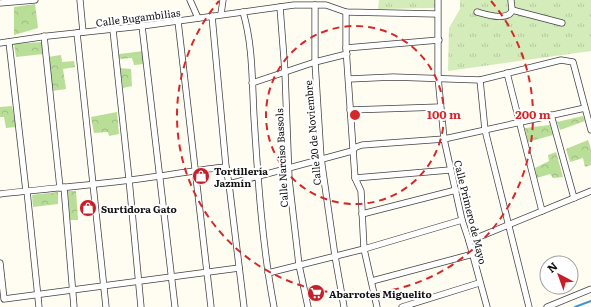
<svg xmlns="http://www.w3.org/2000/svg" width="591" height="307" font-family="Literata,serif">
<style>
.grass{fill:url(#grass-tufts)}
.forest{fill:url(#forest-crowns)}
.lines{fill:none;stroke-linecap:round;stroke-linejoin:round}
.stream{stroke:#3697d4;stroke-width:2}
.minor-casing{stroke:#424242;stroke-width:7}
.minor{stroke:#fff;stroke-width:5.5}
.ring{fill:none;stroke:#d62828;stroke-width:2;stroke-dasharray:7 5}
.labels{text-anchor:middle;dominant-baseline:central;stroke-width:4;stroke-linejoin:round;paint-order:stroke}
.street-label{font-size:10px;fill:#0f0f0f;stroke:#fff}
.poi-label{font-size:10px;font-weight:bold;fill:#0f0f0f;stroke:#fff;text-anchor:start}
.centre{fill:#d62828;stroke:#fff;stroke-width:2}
.ring-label{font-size:12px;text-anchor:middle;font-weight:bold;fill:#d62828;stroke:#fff;stroke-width:4;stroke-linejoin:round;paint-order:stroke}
</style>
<defs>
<pattern id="grass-tufts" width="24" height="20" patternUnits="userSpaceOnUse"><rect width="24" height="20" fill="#d4ecb9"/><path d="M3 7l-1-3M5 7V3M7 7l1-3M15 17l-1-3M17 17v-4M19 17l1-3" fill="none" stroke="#b5c99e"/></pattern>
<pattern id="forest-crowns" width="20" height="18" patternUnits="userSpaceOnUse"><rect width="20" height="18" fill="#b8de97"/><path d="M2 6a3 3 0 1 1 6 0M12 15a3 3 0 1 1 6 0" fill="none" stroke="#9dbd81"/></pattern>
</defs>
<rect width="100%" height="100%" fill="#fffcf2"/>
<g class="grass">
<path d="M379,0H435V8L378,9Z"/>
<path d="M460,0H591V51L448,71L449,28L460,9Z"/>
</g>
<g class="forest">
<path d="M35,4L38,28L14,35V7Z"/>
<path d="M42,42L43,54L16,57L14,44Z"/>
<path d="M144,51L145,64L134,65L132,58L119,59V54Z"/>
<path d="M61,55L62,62L74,61L75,67L63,69L66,89L52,91L48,57Z"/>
<path d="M120,68L131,69L132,86L123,88Z"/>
<path d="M12,106L16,127L6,128L4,117H0V107Z"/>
<path d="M117,112L119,134L109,136L108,132L94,133L91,117Z"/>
<path d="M583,116L585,121L560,130L557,122Z"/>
<path d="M550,125L553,135L528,142L525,128Z"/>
<path d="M588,140L591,149V165L585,167L583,158L570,162L566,149Z"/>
<path d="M556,152L563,177L553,178L550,174L537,178L535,168L549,161L548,155Z"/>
<path d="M68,191H76L78,220H70Z"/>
<path d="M58,192V204L33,207L32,195Z"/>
</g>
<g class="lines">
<path class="stream" d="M575,307L591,301"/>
<g class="minor-casing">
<g id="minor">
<path d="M80,0L83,32"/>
<path d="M190,0L198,18"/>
<path d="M438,0V77L444,139L462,220L469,241L487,307"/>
<path d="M0,3L35,0"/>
<path d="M315,5V62L321,158L335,256L344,307"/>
<path d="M280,7L285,72L289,179L299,265L308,307"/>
<path d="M512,10L562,23"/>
<path d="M243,12C253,45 252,82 254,117C258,180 262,244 274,307"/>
<path d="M346,12V48L355,178L361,191L364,249L377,307"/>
<path d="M477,12C485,14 509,22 512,10C512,7 511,3 511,0"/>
<path d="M221,14L223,0"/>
<path d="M212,16L226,167L229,184L244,307"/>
<path d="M178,21L211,307"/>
<path d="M142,26L175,307"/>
<path d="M113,30L129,179L141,307"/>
<path d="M77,33L106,307"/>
<path d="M44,36L60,188"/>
<path d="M9,42L26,191"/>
<path d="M0,43L48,36L142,26L294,5H326L346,12L437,14"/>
<path d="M346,48L439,40"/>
<path d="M507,73L542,211"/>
<path d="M349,79L393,77L480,80L561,60L573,62L591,130"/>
<path d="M480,80L485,130L529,307"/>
<path d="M252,83L315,62L347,54"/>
<path d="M350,110L440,107"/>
<path d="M551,115L574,198"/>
<path d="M355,178L450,170"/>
<path d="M229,184L352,151L356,147L362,145L444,139L585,108"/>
<path d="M64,187L74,307"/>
<path d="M27,191L39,307"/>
<path d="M0,194C53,188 107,184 160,176C182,173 204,169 226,167"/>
<path d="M362,214L456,190"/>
<path d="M469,241L591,191"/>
<path d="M0,263L4,299L239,268"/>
<path d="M268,273L364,249L462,220"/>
<path d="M372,281L473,254"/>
<path d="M402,307L479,283"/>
<path d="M547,307L591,289"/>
</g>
</g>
<use href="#minor" class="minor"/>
</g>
<g class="ring">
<circle cx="355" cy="115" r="89"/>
<path d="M491 1A178 178 0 1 1 219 1"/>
</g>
<defs>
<g id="shop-disc" transform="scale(0.9)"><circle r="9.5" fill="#c71f29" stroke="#fff"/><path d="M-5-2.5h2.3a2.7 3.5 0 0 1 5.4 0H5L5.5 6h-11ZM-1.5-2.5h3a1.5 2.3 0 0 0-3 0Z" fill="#fff"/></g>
<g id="supermarket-disc" transform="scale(0.9)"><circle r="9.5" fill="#c71f29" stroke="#fff"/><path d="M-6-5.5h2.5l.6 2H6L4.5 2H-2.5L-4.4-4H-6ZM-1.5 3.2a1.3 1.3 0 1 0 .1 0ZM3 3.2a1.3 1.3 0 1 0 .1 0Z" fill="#fff"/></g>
</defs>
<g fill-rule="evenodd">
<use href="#shop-disc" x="201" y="176"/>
<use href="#shop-disc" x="88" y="208"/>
<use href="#supermarket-disc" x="316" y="293"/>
</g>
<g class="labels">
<g class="street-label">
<text transform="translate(138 17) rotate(-7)">Calle Bugambilias</text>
<text transform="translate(312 133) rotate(-95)">Calle 20 de Noviembre</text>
<text transform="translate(281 158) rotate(-93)">Calle Narciso Bassols</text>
<text transform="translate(471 212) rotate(76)">Calle Primero de Mayo</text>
</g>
<g class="poi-label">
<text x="214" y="170">Tortillería<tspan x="214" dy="12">Jazmín</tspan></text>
<text x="101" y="208">Surtidora Gato</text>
<text x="329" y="293">Abarrotes Miguelito</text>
</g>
</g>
<circle cx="355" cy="115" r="6" class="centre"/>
<g class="ring-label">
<text x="444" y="119">100 m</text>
<text x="533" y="119">200 m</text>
</g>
<g transform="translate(559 275) rotate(319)"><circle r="19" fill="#ffffff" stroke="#9f9f9f"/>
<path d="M0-3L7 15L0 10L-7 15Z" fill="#c71f29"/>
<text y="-6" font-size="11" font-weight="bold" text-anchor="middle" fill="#0f0f0f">N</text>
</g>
</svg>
